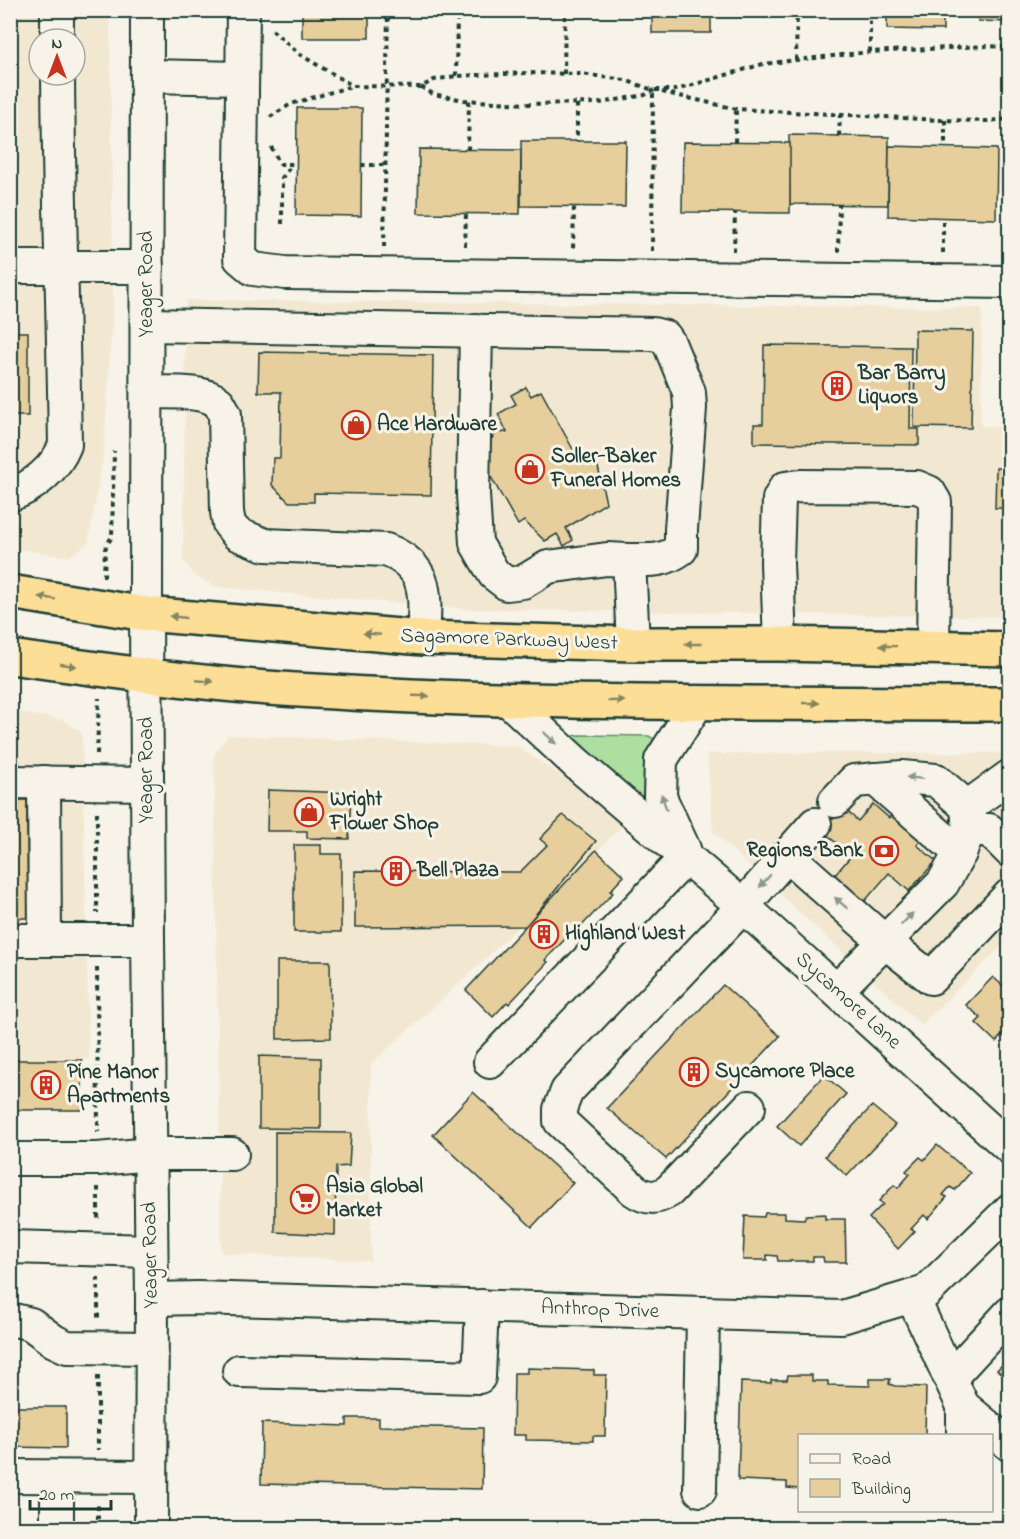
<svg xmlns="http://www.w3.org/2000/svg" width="1020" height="1539" font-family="'Indie Flower',sans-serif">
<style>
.built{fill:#f2e8d2;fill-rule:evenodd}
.green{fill:#addfa0;stroke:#668e6a;stroke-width:1.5}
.building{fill:#e7ce9d;stroke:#1f3d34;stroke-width:1.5}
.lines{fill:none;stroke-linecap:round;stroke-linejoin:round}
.minor-casing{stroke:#1f3d34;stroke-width:36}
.highway-casing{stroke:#1f3d34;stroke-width:38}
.path{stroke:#1f3d34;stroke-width:4;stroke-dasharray:4.5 4.5;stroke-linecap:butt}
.minor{stroke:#f7f3e8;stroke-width:32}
.highway{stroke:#fdde96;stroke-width:33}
.oneway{fill:#838560}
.oneway2{fill:#8b988e}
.labels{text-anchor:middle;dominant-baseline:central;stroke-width:6;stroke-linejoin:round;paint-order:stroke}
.street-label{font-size:21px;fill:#1f3d34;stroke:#f7f3e8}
.poi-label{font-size:21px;font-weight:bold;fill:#1f3d34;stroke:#f7f3e8;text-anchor:start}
</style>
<rect width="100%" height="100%" fill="#f7f3e8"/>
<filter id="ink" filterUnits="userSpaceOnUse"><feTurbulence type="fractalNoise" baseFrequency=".0167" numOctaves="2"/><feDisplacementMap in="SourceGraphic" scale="12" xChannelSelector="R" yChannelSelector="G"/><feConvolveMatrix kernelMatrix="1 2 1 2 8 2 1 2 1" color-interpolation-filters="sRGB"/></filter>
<g filter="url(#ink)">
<g class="built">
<path d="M10,11H110L113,302L104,451L88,543L69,557L11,548ZM39,39H75V75H39Z"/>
<path d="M186,300L982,308L981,426L1009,427V617L466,609L217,587L196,577L183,560Z"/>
<path d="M10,711L63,720L82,733L89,1059L11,1060Z"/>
<path d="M228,735L517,746L629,820L459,984L371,1064V1261L221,1253L214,755Z"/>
<path d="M805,753H1009V939L921,1025L713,832L707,754Z"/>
</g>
<path class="green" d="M579,735L649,736L657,741C645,768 642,780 650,810L571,739L574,736Z"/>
<g class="building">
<rect x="302" y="10" width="67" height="28"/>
<rect x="652" y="10" width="59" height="23"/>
<path d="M887,10H943V30L887,29Z"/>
<path d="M979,10H1010V22L978,21Z"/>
<path d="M297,108H362L361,216L296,215Z"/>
<path d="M789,135L889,137L888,205L790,204Z"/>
<path d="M521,141H626L625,207L521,206Z"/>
<path d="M683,142L790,143V213L682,212Z"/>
<path d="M889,146L997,149L996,219L888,216Z"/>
<path d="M419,149L521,150L520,214L418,213Z"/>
<path d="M915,330L973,331L971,428L914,427Z"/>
<rect x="10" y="332" width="18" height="84"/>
<path d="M764,345L911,347L910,429H919V445L754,443V424H763Z"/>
<path d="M259,352L433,355L431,495L314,493V502H289L272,485L273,458H280L281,392H258Z"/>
<path d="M526,387L531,396L541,391L580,462L596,458L606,503L566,528L573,540L564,546L557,534L545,541L524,521L518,525L491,477L483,481L479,455L496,433L507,432L498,414L516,404L511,395Z"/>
<path d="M996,468H1010V508H995Z"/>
<path d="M268,790L351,793L349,839L307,838V831H267Z"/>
<path d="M830,796L858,821L873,804L889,818L897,808L927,834L917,845L936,861L909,891L889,873L858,909L828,883L851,856L809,819Z"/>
<path d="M10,800H27L28,918H10Z"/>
<path d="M563,815L596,841L526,926L355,927V871L520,872L547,845L540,839Z"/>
<path d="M294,845H321V854H341V932H294Z"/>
<path d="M596,850L624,876L610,891L613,893L573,935L571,933L545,960L548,962L509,1004L507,1002L493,1017L466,990Z"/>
<path d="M277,961H330L331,1038L277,1039Z"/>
<path d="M993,977L1010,992V1042L1002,1035L996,1042L976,1023L981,1018L966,1005Z"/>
<path d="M723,985L780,1036L666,1159L607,1108Z"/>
<path d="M259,1056L321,1058V1129L259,1128Z"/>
<rect x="10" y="1060" width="72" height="50"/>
<path d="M824,1075L846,1094L799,1146L777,1126Z"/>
<path d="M473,1092L573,1183L532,1227L433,1135Z"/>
<path d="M872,1106L895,1125L847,1176L825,1156Z"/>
<path d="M275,1132L351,1133L349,1166L336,1167L335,1235L275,1232Z"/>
<path d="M937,1145L970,1173L955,1190L950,1187L943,1195L947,1197L928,1219L924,1215L911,1229L915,1231L898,1249L869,1218L883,1204L879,1201L894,1185L898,1188L910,1174L906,1171L920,1157L924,1160Z"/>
<path d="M765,1213H785V1218L804,1219L806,1215L825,1214V1219H845L846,1262H824L823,1257H813V1261H778L777,1256L767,1255V1260H743L745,1216L764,1217Z"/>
<path d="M1010,1357V1381L997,1370Z"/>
<path d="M527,1368L594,1370V1375H606L605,1436H593V1441L526,1440V1435H513L514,1373H527Z"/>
<path d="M788,1375H812V1381H828V1385L870,1386V1379H890L889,1384L895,1386L926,1387L925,1436H800V1489L787,1488V1482L738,1480L741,1382L771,1383V1380H787Z"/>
<path d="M10,1407H66V1448L10,1447Z"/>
<path d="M347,1418H379V1426L483,1428L482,1489L261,1484L262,1423L347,1426Z"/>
</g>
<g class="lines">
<g class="minor-casing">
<g id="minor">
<path d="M57,10V39"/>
<path d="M147,10L146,614L148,940L152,1299L151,1528"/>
<path d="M243,10L240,258L253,269L285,273L1010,282"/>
<path d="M147,76L241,78"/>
<path d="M10,267H147"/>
<path d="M147,325L653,334L665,337L669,343L689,392L690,408L681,529V549C663,562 651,560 629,560L633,644"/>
<path d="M476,330L473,494L476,543L494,574L507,584L523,582L548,567L607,559L629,560"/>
<path d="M147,392C165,393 203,389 218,402C221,405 223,411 225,414L227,512L229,524L237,534L265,545L386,550C431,567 425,598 423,638"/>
<path d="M10,495C34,487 56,468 65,445C63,321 59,198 58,75"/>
<path d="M780,644L777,563L779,499L785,488L800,486L917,487L929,492L935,502L933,647"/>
<path d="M507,699L576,763L743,906L1010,1148"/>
<path d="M875,779L960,853"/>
<path d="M10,782L147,784"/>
<path d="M44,782L45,939"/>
<path d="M835,801L854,781L902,777L936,780L967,807L969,830L960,853L943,883L837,990"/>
<path d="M967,807L1010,776"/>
<path d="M969,830H989L1010,851"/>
<path d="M684,849L660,797L661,760L698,702"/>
<path d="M788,856L885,942L931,978L1010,895"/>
<path d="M10,940H148"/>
<path d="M490,1062L676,868L686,855"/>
<path d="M749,1107L669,1191C656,1199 647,1199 634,1190L560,1121V1109L567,1091L732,918L815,824"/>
<path d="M10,1159H98L150,1154H232"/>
<path d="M10,1247L151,1251"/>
<path d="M912,1296L963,1406V1436"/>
<path d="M152,1299L198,1298L842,1317L926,1292L1010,1210"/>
<path d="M10,1319L31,1324L54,1341L67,1347L151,1348"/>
<path d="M239,1371L479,1377L482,1306"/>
<path d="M950,1378L1010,1313"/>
<path d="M963,1406L1010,1445"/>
<path d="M10,1476L151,1477"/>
<path d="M700,1490L703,1313"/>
<path d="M57,1528V1477"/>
</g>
</g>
<g class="highway-casing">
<g id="highway">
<path d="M10,592L146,614L423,638L633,644H780L1010,649"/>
<path d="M10,657C112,671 213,686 315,691C546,705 778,703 1010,704"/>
</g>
</g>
<g class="path">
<path d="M272,30L299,54L353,86L421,87L434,80L456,76L527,73L581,74L625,80L653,90H676L763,64L796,60L870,52L986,46L1010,47"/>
<path d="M870,52V10"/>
<path d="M796,60L797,10"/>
<path d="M564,74L565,11"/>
<path d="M456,76L457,10"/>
<path d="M421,87L433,94L464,100L525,104L600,103L645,95L654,90"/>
<path d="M662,92L737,109L940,120L987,121L1010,119"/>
<path d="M577,104V141"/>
<path d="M270,117L291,104L352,86"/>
<path d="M945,120V147"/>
<path d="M839,136L840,115"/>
<path d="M735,142L736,109"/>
<path d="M271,147L280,164H297"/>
<path d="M468,150L469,100"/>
<path d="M361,165H385"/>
<path d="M282,224V178L292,164"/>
<path d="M465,246L466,213"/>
<path d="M384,247L388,10"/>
<path d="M573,248L574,207"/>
<path d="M652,251L653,90"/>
<path d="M734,251L735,213"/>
<path d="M838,252L839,204"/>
<path d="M943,253V217"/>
<path d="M104,577L105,549L112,536L114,451"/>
<path d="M97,754L99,698"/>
<path d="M97,812V913"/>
<path d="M97,968L98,1132"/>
<path d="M98,1187V1222"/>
<path d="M98,1277V1318"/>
<path d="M98,1376V1450"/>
<path d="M98,1528V1505"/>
</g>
<use href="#minor" class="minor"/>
<use href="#highway" class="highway"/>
</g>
<defs><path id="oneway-solid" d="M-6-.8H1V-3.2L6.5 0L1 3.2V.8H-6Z" transform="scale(1.5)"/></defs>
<g class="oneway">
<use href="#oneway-solid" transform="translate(47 598) rotate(-171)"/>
<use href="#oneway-solid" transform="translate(178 617) rotate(-174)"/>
<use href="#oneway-solid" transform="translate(372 634) rotate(-175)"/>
<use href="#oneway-solid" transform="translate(693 644) rotate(-180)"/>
<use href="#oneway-solid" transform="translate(888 646) rotate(-179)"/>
<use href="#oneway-solid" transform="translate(68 665) rotate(8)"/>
<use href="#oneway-solid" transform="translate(205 681) rotate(5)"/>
<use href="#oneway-solid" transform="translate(421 696) rotate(2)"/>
<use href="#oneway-solid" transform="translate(616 701) rotate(1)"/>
<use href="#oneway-solid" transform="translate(811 703)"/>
</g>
<g class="oneway2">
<use href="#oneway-solid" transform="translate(550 738) rotate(43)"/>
<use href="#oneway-solid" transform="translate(915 778) rotate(-174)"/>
<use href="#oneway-solid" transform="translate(664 802) rotate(-108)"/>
<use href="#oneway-solid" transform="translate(765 881) rotate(131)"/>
<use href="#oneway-solid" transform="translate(841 903) rotate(-139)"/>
<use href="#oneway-solid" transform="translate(907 919) rotate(-45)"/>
</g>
</g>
<defs>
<g id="building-ring" transform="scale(1.5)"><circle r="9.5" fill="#f7f3e8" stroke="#c8321e" stroke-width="1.5"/><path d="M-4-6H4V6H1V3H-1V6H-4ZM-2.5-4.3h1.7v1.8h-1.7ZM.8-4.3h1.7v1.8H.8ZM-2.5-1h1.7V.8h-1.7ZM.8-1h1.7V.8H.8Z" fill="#c8321e"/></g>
<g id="shop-ring" transform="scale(1.5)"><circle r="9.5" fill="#f7f3e8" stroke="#c8321e" stroke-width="1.5"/><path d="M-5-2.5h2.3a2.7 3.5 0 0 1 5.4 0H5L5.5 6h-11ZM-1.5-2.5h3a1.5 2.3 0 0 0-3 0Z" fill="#c8321e"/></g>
<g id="bank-ring" transform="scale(1.5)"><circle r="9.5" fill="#f7f3e8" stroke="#c8321e" stroke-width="1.5"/><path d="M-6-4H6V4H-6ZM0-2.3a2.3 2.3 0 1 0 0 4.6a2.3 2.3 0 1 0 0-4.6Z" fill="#c8321e"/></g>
<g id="supermarket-ring" transform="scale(1.5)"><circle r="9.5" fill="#f7f3e8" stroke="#c8321e" stroke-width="1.5"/><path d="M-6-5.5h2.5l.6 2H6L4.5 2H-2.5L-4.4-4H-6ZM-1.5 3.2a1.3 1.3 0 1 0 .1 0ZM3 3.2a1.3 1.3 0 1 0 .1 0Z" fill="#c8321e"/></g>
</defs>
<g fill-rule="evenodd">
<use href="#building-ring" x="837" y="386"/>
<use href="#shop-ring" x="356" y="425"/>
<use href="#shop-ring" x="530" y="469"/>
<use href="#shop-ring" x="309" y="812"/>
<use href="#bank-ring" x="884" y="851"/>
<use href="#building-ring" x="396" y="871"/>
<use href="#building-ring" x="544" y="934"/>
<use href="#building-ring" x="694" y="1072"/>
<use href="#building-ring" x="46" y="1085"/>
<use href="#supermarket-ring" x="305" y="1199"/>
</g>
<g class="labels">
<g class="street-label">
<text transform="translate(147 284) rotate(-90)">Yeager Road</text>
<text transform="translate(509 640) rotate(2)">Sagamore Parkway West</text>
<text transform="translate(147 770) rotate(-90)">Yeager Road</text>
<text transform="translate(848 1001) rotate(42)">Sycamore Lane</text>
<text transform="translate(151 1255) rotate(-91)">Yeager Road</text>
<text transform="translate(600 1310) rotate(2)">Anthrop Drive</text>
</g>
<g class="poi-label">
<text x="858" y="374">Bar Barry<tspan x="858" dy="24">Liquors</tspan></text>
<text x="377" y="425">Ace Hardware</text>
<text x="551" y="457">Soller-Baker<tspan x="551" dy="24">Funeral Homes</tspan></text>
<text x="330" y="800">Wright<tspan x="330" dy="24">Flower Shop</tspan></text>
<text x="863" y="851" text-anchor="end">Regions Bank</text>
<text x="417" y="871">Bell Plaza</text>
<text x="565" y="934">Highland West</text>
<text x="715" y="1072">Sycamore Place</text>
<text x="67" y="1073">Pine Manor<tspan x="67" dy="24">Apartments</tspan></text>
<text x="326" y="1187">Asia Global<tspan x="326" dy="24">Market</tspan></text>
</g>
</g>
<rect width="1020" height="1539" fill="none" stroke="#f7f3e8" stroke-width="36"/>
<rect x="18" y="18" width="984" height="1503" fill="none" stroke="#1f3d34" stroke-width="2" filter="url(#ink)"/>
<rect x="798" y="1434" width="195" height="78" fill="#f7f3e8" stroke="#a1aaa0" stroke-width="1.5"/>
<rect x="810" y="1454" width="30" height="9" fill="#f7f3e8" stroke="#a1aaa0" stroke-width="1.5"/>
<text x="852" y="1464" font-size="18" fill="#1f3d34">Road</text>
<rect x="810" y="1479" width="30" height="18" fill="#e7ce9d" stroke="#a1aaa0" stroke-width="1.5"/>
<text x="852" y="1494" font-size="18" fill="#1f3d34">Building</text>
<g transform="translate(57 57)"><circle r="28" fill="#f7f3e8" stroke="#a1aaa0" stroke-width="1.5"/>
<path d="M0-4.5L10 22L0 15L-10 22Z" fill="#c8321e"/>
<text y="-9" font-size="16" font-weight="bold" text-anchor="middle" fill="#1f3d34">N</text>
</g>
<path d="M30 1500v9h81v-9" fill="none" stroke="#1f3d34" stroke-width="3"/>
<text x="39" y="1500" font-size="18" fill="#1f3d34" stroke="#f7f3e8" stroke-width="4.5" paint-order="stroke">20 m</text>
</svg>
